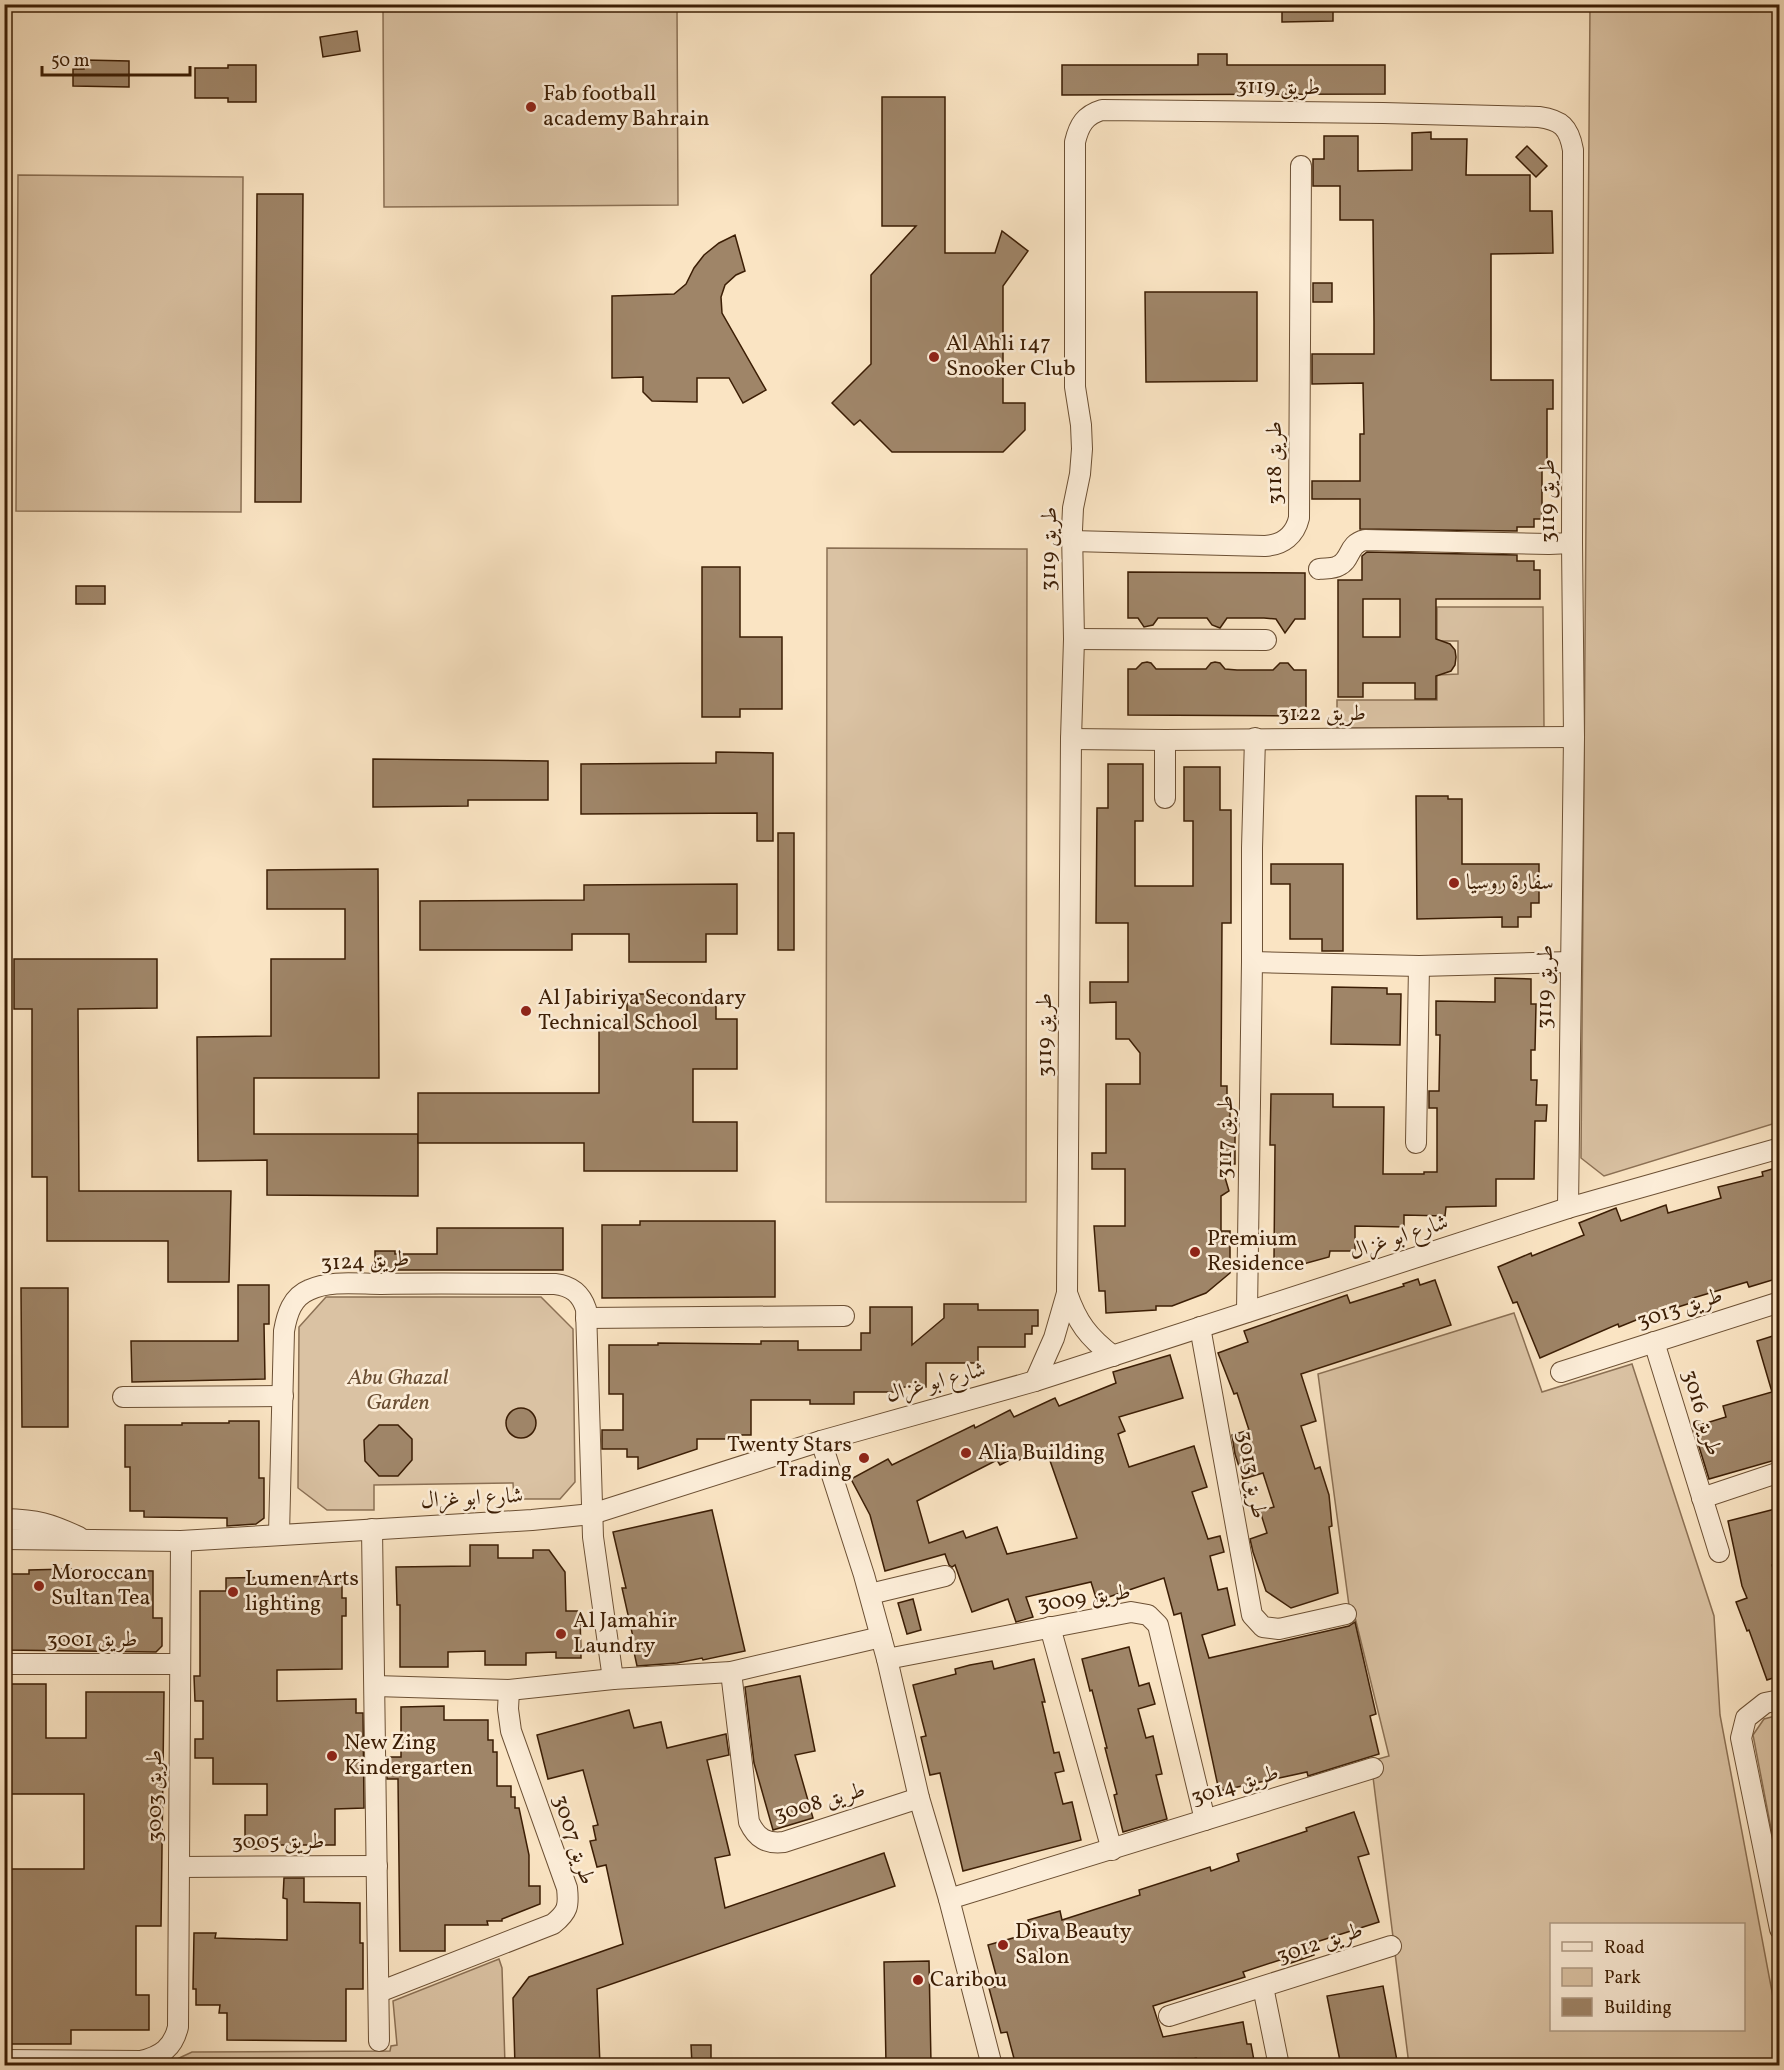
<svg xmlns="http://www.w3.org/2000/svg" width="1784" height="2070" font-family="Vollkorn,Amiri,serif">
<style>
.green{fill:#dac2a3;stroke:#8b7054;stroke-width:1.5;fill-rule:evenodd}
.building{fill:#9f8568;stroke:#3c1e05;stroke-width:1.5;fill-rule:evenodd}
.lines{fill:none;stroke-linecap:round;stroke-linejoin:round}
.minor-casing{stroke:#6c5034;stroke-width:22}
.minor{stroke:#fcedd8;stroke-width:20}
.poi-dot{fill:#8f2418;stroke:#fcedd8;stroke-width:2}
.labels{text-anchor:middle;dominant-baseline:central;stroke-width:5;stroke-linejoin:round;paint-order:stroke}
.street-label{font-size:22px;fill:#3c1e05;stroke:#fcedd8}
.poi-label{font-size:22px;fill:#3c1e05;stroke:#fcedd8;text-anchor:start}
.park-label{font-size:22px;font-style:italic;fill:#6b4f34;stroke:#fcedd8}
</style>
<rect width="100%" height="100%" fill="#fae4c3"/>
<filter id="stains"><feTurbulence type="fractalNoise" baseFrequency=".00333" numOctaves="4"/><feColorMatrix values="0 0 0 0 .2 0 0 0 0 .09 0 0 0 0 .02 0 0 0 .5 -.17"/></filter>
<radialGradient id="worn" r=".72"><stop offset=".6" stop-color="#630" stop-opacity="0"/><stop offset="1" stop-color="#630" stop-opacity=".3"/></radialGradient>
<g class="green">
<path d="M1590,5H1780L1779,1122L1604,1176L1581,1158Z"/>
<path d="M383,8H677L678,205L384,207Z"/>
<path d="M18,175L243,177L241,512L16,511Z"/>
<path d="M827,548L1027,549L1026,1202H826Z"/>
<path d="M1437,607H1543L1544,727L1337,728V700H1437V675L1458,674V641H1437Z"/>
<path d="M326,1297H541L573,1329L575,1482L560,1499H514L513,1483L374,1485V1510H327L298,1488L299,1327Z"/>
<path d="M1514,1313L1542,1392L1632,1364L1714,1616L1720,1715L1779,2029V2065H1409L1371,1761L1389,1756L1354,1613H1350L1318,1374ZM1552,1924H1744V2030H1552Z"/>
<path d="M1779,1715H1780L1779,1870L1753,1735L1764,1719Z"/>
<path d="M499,1959L502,1968L505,2065L162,2066L192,2052L390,2051L391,2046L397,2045L393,2001Z"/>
</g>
<g class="building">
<path d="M1282,6H1333V21L1282,22Z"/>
<path d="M357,31L360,51L323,57L320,37Z"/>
<path d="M1198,54H1227V65H1385V94L1062,95V65H1198Z"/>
<path d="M84,60L129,61V87L73,86V69H84Z"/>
<path d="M228,65H256V102H228V98H195V68H228Z"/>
<path d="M882,97H945V253H995L1002,231L1028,251L1003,286V403H1025V430L1003,452H892L860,420L854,425L832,403L871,364V275L916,226H882Z"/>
<path d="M1431,132V139H1467L1466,175H1530V211H1552L1553,253L1491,254V380H1553V409H1547V468H1542V519H1534V527H1517V531L1360,529V499H1312V481H1360V434H1364L1363,383L1312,384V354H1374V321L1373,220H1340V186H1313V159H1324V136H1358V171L1412,170V133Z"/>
<path d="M1527,146L1547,166L1536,177L1516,157Z"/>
<path d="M257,194H303L301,502H255Z"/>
<path d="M735,235L745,271L736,275L725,285L721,297L722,313L766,390L743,403L729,378H697V402L652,401L643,392V377L612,378V296L674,294L686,284L694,268L704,255L719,243Z"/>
<rect x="1313" y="283" width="19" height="19"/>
<path d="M1145,292H1257V381L1146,382Z"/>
<path d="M1367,552L1517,555V561H1534V570H1540V599H1436V639L1450,644L1455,650L1456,657L1455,665L1451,671L1436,676V699H1415V683H1363V697H1338V580H1362V556ZM1363,599H1400V637H1363Z"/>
<path d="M702,567H740V637H782V709H740V717H702Z"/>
<path d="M1128,572L1305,573V619H1295L1285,633L1276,619L1264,618H1227L1220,628L1212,625L1207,618H1158L1153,625L1144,627L1138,618H1128Z"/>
<rect x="76" y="586" width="29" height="18"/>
<path d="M1147,662L1151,663L1156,669H1206L1211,663L1215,662L1220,663L1225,669L1237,670H1273L1280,663H1288L1294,670H1306V716L1128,715V669H1136L1142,663Z"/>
<path d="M716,752L773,753V841H757V813L581,814V764L716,763Z"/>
<path d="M373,759L548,761V800H468V806L373,807Z"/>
<path d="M1108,764H1143V821H1135V886H1193V821H1184V767H1220V810H1231V923H1222L1221,1086H1227V1101H1230V1133H1235V1164H1221L1229,1191L1221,1196V1231H1230V1273L1206,1293L1172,1306H1156V1310L1106,1313L1105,1291H1099L1094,1226H1125V1169H1092V1153H1106V1084H1140V1053L1129,1039H1116V1002L1090,1003V982H1128V923H1096L1097,808H1108Z"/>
<path d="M1416,796H1448V799H1462V864H1539V903H1531V917H1518V927H1502V917L1417,919Z"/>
<rect x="778" y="833" width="16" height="117"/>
<path d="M1271,864H1343V951H1322V939H1290V884H1271Z"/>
<path d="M378,869L379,1078H254V1134H418V1196L267,1195V1160L198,1161L197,1037L271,1036V959H345V909H267V870Z"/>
<path d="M737,884V934H706V962H629V934H572V950H420V901L584,900V885Z"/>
<path d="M14,959H157V1008L78,1009L79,1191H231L229,1282H168V1241H47V1177H32V1009H14Z"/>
<path d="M1495,978L1531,979V1004H1536L1535,1050H1531V1080H1537L1536,1105H1547L1546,1121H1535L1534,1179H1496V1206L1446,1207L1445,1216L1404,1215V1227L1355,1226V1251H1330L1329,1257L1296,1266H1288V1262L1274,1261L1275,1145H1270L1271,1094H1333V1107H1384L1383,1174H1424V1172H1437V1108H1429V1091H1439L1440,1035H1436V1001L1495,1002Z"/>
<path d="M1332,987L1387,988V994H1401L1400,1045L1331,1044Z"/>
<path d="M627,994H716V1019H737V1069H693V1122H737V1171H584V1143H418V1093H599V1020L627,1019Z"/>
<path d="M1779,1167V1278L1749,1287L1747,1282L1693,1298L1694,1302L1662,1312L1661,1310L1619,1327L1618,1324L1540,1358L1517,1302L1513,1303L1498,1267L1531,1253L1532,1256L1584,1235L1579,1223L1616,1208L1621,1221L1666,1205L1668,1213L1721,1198L1718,1187L1763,1176L1762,1172Z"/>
<path d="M640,1221H775V1297L602,1298V1225H640Z"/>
<path d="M437,1228H563V1270H395V1272H375V1251H395V1254H437Z"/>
<path d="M1418,1279L1420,1285L1435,1280L1451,1325L1301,1374L1316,1421L1301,1426L1315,1469L1320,1467L1329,1495L1332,1526L1329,1527L1338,1593L1291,1608L1266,1591L1253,1552L1250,1539L1267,1533L1260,1511L1274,1507L1263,1473L1243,1479L1235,1454L1232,1435L1249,1430L1237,1393L1234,1394L1218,1353L1248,1342L1244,1331L1347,1295L1350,1303L1404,1286L1403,1284Z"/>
<path d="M238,1285H269V1324H264L265,1379L132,1382L131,1341H238Z"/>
<path d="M21,1288H68V1427H22Z"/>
<path d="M944,1304H978V1310H1038V1326H1032V1334H1025V1347H978V1363H926V1387H904L900,1392H854V1404H810V1400H751V1435H734V1439H697V1449L638,1469V1457H627V1449H602V1430H623V1394H609V1345H658V1343L761,1344V1341H798V1350H861V1333H870V1307H912V1345L944,1318Z"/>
<path d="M1779,1334V1459L1709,1479L1693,1427L1726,1417L1723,1406L1772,1392L1757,1341Z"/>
<path d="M1170,1355L1183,1398L1119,1417L1125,1431L1118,1434L1129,1467L1194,1446L1207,1487L1192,1492L1208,1539L1220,1536L1224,1552L1210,1556L1218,1590L1227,1588L1235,1625L1202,1635L1209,1658L1349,1626L1355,1622L1376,1714L1370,1716L1379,1754L1308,1776L1307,1772L1219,1791L1181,1613L1174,1615L1164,1578L1097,1601L1091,1582L1026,1597L1033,1617L1016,1622L1008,1599L972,1612L955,1565L952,1567L949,1565L945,1554L885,1571L870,1515L851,1479L888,1459L892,1465L974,1425L975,1428L1010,1410L1014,1417L1055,1398L1059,1406L1116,1383L1113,1372ZM1041,1448L1044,1456L1048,1455L1077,1538L1007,1554L997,1527L966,1538L963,1531L929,1543L917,1501L997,1460L1000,1465L1017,1456L1019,1460Z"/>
<circle cx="521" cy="1423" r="15"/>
<path d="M229,1421H259V1478H264V1518L256,1524L227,1526V1518L144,1517V1511H130V1467H125V1425H182V1423H229Z"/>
<path d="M379,1425H398L412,1439V1460L398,1476H379L365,1461L364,1440Z"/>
<path d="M1779,1508V1563L1772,1565L1779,1586V1676L1767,1680L1749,1630L1747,1631L1736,1602L1747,1598L1742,1586L1728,1521Z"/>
<path d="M712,1510L745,1651L703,1660L702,1658L677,1663L637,1666L631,1638L633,1637L622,1588H626L613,1532Z"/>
<path d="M470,1545H498V1558H533V1550H549L565,1572L566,1611H580L581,1658H556V1652L526,1653V1665H485V1651L448,1652V1667H400V1605H397L396,1567L470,1566Z"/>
<path d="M68,1569L153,1571V1618H162V1646L156,1652L4,1650V1574H29V1570Z"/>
<path d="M342,1576V1598H346V1616H342V1669L277,1670V1701L356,1699V1713H363L364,1808L335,1809V1845H264V1849H245V1815H267V1784H213V1758H195V1739H203V1701H195L194,1676H200V1591H226V1578Z"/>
<path d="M913,1599L921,1630L907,1634L898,1603Z"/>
<path d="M1129,1647L1139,1686L1149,1683L1155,1704L1138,1709L1146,1738L1153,1736L1162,1774L1156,1775L1167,1819L1123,1832L1114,1795L1117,1794L1105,1748H1107L1092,1690L1090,1691L1082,1659Z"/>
<path d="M1034,1659L1045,1702H1042L1054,1753L1059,1752L1064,1771L1055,1773L1063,1804L1072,1802L1081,1840L963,1871L940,1773L930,1775L921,1737L926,1736L913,1685L956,1674L955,1669L970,1665L992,1661L994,1669Z"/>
<path d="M800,1676L815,1751L795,1755L813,1818L773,1830L754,1763L745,1687Z"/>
<path d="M4,1684H46V1738H86V1692H164L161,1926H136V1995H149V2030H71V2044H4V1942H8V1869H84V1794H6Z"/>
<path d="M444,1706V1720H488V1740H493V1752H497V1786H511V1797H515V1808H519L529,1855V1886H540V1904L502,1919V1921H487L488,1925H445V1951H400L398,1779H387V1757H401V1707Z"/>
<path d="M629,1710L634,1728L661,1722L667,1748L726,1734L729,1755L707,1760L730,1855L715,1858L725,1908L884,1853L895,1886L597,1989L600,2066H515L513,1998L529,1977L623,1944L606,1865L597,1867L590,1841L596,1840L593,1826L598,1825L583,1770L548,1779L537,1735Z"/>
<path d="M1354,1812L1369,1854L1358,1857L1379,1922L1310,1944L1314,1955L1285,1965L1283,1959L1243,1972L1245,1977L1153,2006L1163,2037L1243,2022L1247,2044H1251L1255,2066H1197L1196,2058L1172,2066H1016L1007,2032L1001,2033L989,1988L999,1986L988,1945L1031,1933L1028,1920L1060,1911L1062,1920L1140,1895L1139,1890L1210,1867L1211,1871L1239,1861L1237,1854L1307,1831L1306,1828Z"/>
<path d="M284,1878H304V1902L360,1903V1943H363V1989H346V2041L227,2040V2013H219L220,2005H196V1989H193L194,1933H216L215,1938L287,1940V1899L283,1898Z"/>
<path d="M929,1961L931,2063L886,2064L884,1962Z"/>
<path d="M1383,1986L1398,2066H1341L1327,1996Z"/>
<path d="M691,2045H711V2064H692Z"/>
</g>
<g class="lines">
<g class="minor-casing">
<g id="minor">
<path d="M1072,541L1265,546C1283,545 1295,535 1299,518L1301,166"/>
<path d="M1319,569C1325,568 1333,569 1338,566C1352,560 1347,544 1365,540L1549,544L1572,543"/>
<path d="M1074,639L1266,640"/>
<path d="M1071,739L1165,740L1574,737"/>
<path d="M1165,798V740"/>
<path d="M1252,962L1419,966L1570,962"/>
<path d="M1416,1143L1419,966"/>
<path d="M1067,1293C1077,1322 1088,1337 1113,1356"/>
<path d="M1247,1312L1252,962V848L1255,738"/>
<path d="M586,1318L844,1316"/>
<path d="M1200,1327L1252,1615L1263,1627L1279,1629L1346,1614"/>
<path d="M1654,1342L1719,1552"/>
<path d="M1561,1372L1780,1302"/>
<path d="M1035,1381L1054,1338L1067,1293L1071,739L1074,639L1072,530L1073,508L1080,474L1082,449L1081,425L1075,387V142C1079,125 1085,115 1102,110L1383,113L1539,117C1561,120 1569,127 1573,150L1572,543L1574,737L1568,1208"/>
<path d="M123,1397L283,1396"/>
<path d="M821,1441L864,1575L887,1659L919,1798L949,1899L992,2066"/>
<path d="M1702,1498L1780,1472"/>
<path d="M4,1519C38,1520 49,1523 79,1537"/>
<path d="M372,1529L379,2041"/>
<path d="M279,1534L284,1331C287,1314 292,1297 309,1290C330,1280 358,1284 381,1284C439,1283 497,1284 555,1284C572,1286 581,1294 586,1309L593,1537L613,1679"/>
<path d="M4,1539L181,1541L532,1520L592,1514L821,1441L1035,1381L1568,1208L1780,1148"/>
<path d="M870,1594L945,1576"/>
<path d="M1050,1627L1112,1850"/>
<path d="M887,1659L1131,1612L1148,1615L1158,1625L1205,1820"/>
<path d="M4,1664H180"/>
<path d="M731,1672L749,1822C757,1839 767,1844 784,1842L919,1798"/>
<path d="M375,1686L509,1690L613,1679L731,1672L881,1637"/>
<path d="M1780,1700L1765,1703L1746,1718L1741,1738L1780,1929"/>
<path d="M179,1867L377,1866"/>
<path d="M949,1899L1373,1768"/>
<path d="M1263,1987L1279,2066"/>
<path d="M379,1992L553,1924C568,1912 569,1906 567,1888L511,1731L508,1709L509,1690"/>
<path d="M1169,2016L1391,1946"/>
<path d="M4,2060L141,2061C161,2056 173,2048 178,2027L181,1541"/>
</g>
</g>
<use href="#minor" class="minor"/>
</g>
<g class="poi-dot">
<circle cx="531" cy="107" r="6"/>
<circle cx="934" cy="357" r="6"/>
<circle cx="1454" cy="883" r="6"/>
<circle cx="526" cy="1011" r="6"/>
<circle cx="1195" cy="1252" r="6"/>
<circle cx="966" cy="1453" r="6"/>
<circle cx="864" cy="1458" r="6"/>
<circle cx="39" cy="1586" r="6"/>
<circle cx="233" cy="1592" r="6"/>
<circle cx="561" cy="1634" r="6"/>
<circle cx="332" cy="1756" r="6"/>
<circle cx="1003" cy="1945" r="6"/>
<circle cx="918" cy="1980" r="6"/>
</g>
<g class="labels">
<g class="street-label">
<text transform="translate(1278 88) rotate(1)">طريق 3119</text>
<text transform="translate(1275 463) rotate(-90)">طريق 3118</text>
<text transform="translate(1548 501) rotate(-90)">طريق 3119</text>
<text transform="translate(1050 549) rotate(-89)">طريق 3119</text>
<text x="1322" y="714">طريق 3122</text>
<text transform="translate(1546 987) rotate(-89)">طريق 3119</text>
<text transform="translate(1045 1035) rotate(-90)">طريق 3119</text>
<text transform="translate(1226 1137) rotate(-89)">طريق 3117</text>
<text transform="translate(1399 1238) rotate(-18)">شارع ابو غزال</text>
<text transform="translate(365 1262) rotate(-3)">طريق 3124</text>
<text transform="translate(1680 1309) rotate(-18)">طريق 3013</text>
<text transform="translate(936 1383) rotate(-15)">شارع ابو غزال</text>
<text transform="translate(1701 1413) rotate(73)">طريق 3016</text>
<text transform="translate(1251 1475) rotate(80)">طريق 3013</text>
<text transform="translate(472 1499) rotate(-3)">شارع ابو غزال</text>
<text transform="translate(1084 1599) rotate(-8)">طريق 3009</text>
<text x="92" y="1640">طريق 3001</text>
<text transform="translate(1235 1786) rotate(-17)">طريق 3014</text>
<text transform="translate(155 1796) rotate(-90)">طريق 3003</text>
<text transform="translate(820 1803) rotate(-16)">طريق 3008</text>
<text transform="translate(573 1840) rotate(72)">طريق 3007</text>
<text x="278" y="1842">طريق 3005</text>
<text transform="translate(1320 1944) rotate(-18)">طريق 3012</text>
</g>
<g class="poi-label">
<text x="543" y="94">Fab football<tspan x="543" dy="25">academy Bahrain</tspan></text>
<text x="946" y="344">Al Ahli 147<tspan x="946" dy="25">Snooker Club</tspan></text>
<text x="1466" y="883">سفارة روسيا</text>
<text x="538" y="998">Al Jabiriya Secondary<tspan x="538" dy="25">Technical School</tspan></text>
<text x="1207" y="1239">Premium<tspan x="1207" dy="25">Residence</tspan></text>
<text x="852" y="1445" text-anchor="end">Twenty Stars<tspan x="852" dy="25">Trading</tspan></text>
<text x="978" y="1453">Alia Building</text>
<text x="51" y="1573">Moroccan<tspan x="51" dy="25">Sultan Tea</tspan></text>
<text x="245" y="1579">Lumen Arts<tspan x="245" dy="25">lighting</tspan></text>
<text x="573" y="1621">Al Jamahir<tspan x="573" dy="25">Laundry</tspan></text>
<text x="344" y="1743">New Zing<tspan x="344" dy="25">Kindergarten</tspan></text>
<text x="1015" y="1932">Diva Beauty<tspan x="1015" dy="25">Salon</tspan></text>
<text x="930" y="1980">Caribou</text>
</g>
<g class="park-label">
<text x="398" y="1378">Abu Ghazal<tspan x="398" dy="25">Garden</tspan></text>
</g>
</g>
<rect width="1784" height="2070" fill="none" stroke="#fae4c3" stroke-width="24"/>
<rect x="6" y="6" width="1772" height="2058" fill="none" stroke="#3c1e05" stroke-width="3"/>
<rect x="12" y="12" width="1760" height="2046" fill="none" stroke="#3c1e05" stroke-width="1.5"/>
<rect x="1550" y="1923" width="195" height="108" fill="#fcedd8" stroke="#af9a84" stroke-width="1.5"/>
<rect x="1562" y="1942" width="30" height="9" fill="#fcedd8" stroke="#af9a84" stroke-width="1.5"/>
<text x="1604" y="1953" font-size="18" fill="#3c1e05">Road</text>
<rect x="1562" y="1968" width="30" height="18" fill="#dac2a3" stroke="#af9a84" stroke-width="1.5"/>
<text x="1604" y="1983" font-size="18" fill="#3c1e05">Park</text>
<rect x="1562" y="1998" width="30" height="18" fill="#9f8568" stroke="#af9a84" stroke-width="1.5"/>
<text x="1604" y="2013" font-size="18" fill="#3c1e05">Building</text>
<path d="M42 66v9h148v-9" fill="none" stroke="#3c1e05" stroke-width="3"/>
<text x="51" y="66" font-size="18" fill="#3c1e05" stroke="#fcedd8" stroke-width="4.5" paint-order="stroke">50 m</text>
<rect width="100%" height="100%" filter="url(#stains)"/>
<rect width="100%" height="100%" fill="url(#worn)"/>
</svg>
